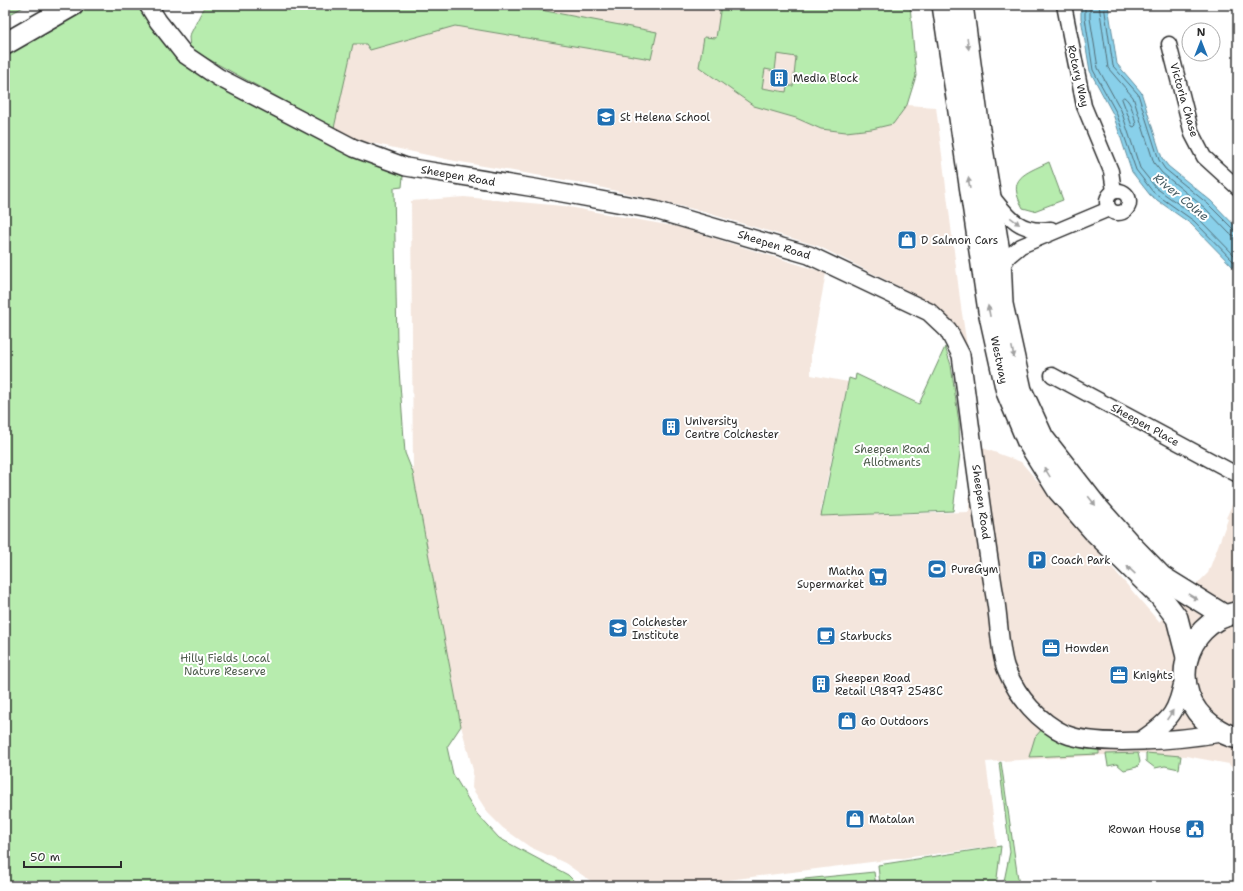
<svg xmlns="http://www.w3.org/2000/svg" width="1243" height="891" font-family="'Shantell Sans',sans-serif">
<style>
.built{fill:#f4e6dd}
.green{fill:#b7ecae;stroke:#718c6c;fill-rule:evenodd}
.water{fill:#89d0ea;stroke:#638e9e}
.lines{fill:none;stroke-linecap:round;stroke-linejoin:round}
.shore{stroke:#516d77;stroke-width:1}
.minor-casing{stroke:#2b2b2b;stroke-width:17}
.tertiary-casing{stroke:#2b2b2b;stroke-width:20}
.primary-casing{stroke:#2b2b2b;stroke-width:24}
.minor{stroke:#fff;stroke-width:14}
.tertiary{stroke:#fff;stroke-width:17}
.primary{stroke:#fff;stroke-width:21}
.oneway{fill:#a0a0a0}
.labels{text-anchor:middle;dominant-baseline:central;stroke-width:4;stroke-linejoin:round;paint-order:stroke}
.street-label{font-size:11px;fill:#2b2b2b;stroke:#fff}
.poi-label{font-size:11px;fill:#2b2b2b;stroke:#fff;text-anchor:start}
.park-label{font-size:11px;fill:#4e5b4c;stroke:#fff}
.water-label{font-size:12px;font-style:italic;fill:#475d64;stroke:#fff}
</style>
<rect width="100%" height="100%" fill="#fff"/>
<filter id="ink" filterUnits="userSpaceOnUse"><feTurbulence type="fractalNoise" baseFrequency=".025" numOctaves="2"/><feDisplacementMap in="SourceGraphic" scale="8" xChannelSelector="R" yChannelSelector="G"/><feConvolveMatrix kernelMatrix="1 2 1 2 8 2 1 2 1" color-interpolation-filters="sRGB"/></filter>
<g filter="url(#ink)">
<path class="built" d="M205,5H910L916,76L907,105L936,107L961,307L983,448L1021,462L1159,622L1208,573L1228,519L1226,518L1238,492V776L1229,764L1186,756L1138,753L986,762L997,846L681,886H598L565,863L530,847L503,828L488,813L472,788L473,770L461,726L413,473L411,201L464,197L563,206L678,227L826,273L811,353V375L848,382L821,508V516L969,512V468L957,363L946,332L928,301L818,246L697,210L582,183L455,161L353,139L190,49L189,37Z"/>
<g class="green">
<path d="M5,5H24L25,6L5,17Z"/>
<path d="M89,5H140L174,55L203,76L263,109L403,176L402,187L394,188L397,342L405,453L413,473L461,726L447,747L453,774L477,814L499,838L568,875L579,886H5V52Z"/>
<path d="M205,5H536L535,9L657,32L651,59L455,26L370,50L366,44H353L334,128L190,49L189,37Z"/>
<path d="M721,5H910L916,76L907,105L893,124L872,129L846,132L821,129L796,118L754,106L699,67L704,37L716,38ZM777,54L796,57L793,86H787L786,92L762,88L765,69L775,71Z"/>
<path d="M1049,162L1063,200L1034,211L1023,208C1006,178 1024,174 1049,162Z"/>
<path d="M945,347L951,365L959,423L960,453L953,511L821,516L849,378L855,380L856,374L919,404Z"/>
<path d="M1044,727L1099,748V754L1029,757L1035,737Z"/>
<path d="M1138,753L1140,762L1137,767L1124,770L1117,764L1108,766L1106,754Z"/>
<path d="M1146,753L1181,756L1179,769L1165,766L1155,768L1146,761Z"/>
<path d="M1001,762L1019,886H1003L1010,852L999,763Z"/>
<path d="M1001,846L996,886H880L878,865Z"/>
<path d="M874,872L876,886H735Z"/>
</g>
<path class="water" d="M1081,5H1108L1117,64L1141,92L1162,158L1168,166L1211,201L1238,229V272L1191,224L1150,195L1132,172L1113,114L1090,71L1081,18Z"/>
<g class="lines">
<g class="shore">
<path d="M1085,5V18L1093,70L1116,112L1136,170L1153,192L1194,221L1238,266"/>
<path d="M1090,5V18L1098,68L1121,110L1140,168L1156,188L1197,217L1238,259"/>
<path d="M1099,5L1108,68L1133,97L1154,163L1162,173L1205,208L1230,234L1238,237"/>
<path d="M1104,5L1113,66L1138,94L1159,160L1165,169L1208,204L1234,230L1238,232"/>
<path d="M1124,97C1132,102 1134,116 1136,125L1134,127L1132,126L1122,99Z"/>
</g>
<g class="minor-casing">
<g id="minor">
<path d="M1064,5L1084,106L1111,171L1114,191"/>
<path d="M1169,44L1192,134L1204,157L1238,188"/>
<circle cx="1118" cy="202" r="11"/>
<path d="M992,196C1009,218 1021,234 1051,229"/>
<path d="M1000,270L1009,256L1021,246L1109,209"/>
<path d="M1052,375L1238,475"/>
</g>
</g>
<g class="tertiary-casing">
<g id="tertiary">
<path d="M148,5L158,21L184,54L218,77L354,148L406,167L535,188L655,210L809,255L929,312L948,330L961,355C972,438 982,520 996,603C999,621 1000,657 1007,671C1018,697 1039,722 1065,734C1099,748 1185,739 1221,733"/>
<path d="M1143,739C1172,719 1177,712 1184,678"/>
</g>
</g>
<g class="primary-casing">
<g id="primary">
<path d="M943,5L989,311L1007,392L1028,442L1058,490L1094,531L1160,596L1177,618L1187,657"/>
<path d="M962,5L979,130L1000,258L1002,304L1021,390L1043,438L1096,506L1128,542L1162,577L1225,616"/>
<path d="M5,44L73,5"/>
<path d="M1235,613C1183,624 1166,692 1211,725C1219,731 1227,736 1238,738"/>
</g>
</g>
<use href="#minor" class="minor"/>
<use href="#tertiary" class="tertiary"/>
<use href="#primary" class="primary"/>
</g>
<defs><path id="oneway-solid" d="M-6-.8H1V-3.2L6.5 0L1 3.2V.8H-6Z"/></defs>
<g class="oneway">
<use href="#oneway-solid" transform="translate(968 44) rotate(82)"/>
<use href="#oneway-solid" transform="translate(969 183) rotate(-99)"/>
<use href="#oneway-solid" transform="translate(1015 221) rotate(37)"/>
<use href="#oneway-solid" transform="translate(989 311) rotate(-101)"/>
<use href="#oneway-solid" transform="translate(1013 352) rotate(78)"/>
<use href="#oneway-solid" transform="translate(1047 472) rotate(-122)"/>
<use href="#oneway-solid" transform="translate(1092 501) rotate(51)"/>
<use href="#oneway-solid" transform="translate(1131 570) rotate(-137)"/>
<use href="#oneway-solid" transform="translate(1193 597) rotate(31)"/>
<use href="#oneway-solid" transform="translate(1170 715) rotate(-56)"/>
</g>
</g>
<defs>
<g id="building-square" transform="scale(1)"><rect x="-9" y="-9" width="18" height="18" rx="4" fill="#1f6fb2" stroke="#fff"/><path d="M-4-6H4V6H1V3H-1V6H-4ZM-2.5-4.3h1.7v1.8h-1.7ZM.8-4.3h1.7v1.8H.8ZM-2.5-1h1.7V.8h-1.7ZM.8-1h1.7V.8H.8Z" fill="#fff"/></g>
<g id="school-square" transform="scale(1)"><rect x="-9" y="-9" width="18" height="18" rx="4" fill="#1f6fb2" stroke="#fff"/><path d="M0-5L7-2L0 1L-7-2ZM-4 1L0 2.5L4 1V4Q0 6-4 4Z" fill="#fff"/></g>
<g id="shop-square" transform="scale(1)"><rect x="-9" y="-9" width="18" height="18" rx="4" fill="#1f6fb2" stroke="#fff"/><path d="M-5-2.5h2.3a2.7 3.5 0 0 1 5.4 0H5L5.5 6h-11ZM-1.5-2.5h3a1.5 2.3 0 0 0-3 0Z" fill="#fff"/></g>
<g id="parking-square" transform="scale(1)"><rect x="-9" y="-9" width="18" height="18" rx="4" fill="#1f6fb2" stroke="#fff"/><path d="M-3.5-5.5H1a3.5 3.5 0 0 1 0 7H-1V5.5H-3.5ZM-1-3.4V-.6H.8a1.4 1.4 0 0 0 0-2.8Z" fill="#fff"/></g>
<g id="stadium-square" transform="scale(1)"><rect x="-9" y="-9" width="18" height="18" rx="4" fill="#1f6fb2" stroke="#fff"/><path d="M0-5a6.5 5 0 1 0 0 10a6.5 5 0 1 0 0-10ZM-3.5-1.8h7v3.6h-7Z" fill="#fff"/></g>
<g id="supermarket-square" transform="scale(1)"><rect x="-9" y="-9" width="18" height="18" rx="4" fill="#1f6fb2" stroke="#fff"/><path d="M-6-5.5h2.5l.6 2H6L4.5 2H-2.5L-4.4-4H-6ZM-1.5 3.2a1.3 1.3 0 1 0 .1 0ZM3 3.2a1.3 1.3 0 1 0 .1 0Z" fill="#fff"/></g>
<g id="university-square" transform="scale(1)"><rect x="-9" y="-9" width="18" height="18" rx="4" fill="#1f6fb2" stroke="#fff"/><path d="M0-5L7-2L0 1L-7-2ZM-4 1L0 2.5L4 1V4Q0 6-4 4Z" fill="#fff"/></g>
<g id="cafe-square" transform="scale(1)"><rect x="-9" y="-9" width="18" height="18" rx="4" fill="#1f6fb2" stroke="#fff"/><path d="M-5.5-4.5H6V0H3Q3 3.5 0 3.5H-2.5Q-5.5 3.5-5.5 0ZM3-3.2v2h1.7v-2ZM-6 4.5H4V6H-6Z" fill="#fff"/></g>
<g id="office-square" transform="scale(1)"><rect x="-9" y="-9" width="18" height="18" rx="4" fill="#1f6fb2" stroke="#fff"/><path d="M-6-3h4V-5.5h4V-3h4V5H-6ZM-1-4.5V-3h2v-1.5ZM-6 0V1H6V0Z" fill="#fff"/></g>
<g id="civic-square" transform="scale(1)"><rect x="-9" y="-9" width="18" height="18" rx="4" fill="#1f6fb2" stroke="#fff"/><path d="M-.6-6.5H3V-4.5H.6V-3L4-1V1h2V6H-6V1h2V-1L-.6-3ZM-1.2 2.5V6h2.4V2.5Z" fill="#fff"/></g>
</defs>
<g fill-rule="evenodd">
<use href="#building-square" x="779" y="78"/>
<use href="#school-square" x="606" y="117"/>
<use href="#shop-square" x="907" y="240"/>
<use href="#building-square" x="671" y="427"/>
<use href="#parking-square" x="1037" y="560"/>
<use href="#stadium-square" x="937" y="569"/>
<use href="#supermarket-square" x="878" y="577"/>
<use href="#university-square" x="618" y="628"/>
<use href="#cafe-square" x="826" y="636"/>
<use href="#office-square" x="1051" y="648"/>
<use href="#office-square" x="1119" y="675"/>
<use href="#building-square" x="821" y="684"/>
<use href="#shop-square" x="847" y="721"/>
<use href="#shop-square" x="855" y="819"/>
<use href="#civic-square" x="1195" y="829"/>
</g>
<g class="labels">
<g class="street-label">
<text transform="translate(1078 76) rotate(77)">Rotary Way</text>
<text transform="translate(1184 100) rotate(74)">Victoria Chase</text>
<text transform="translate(458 176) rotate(10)">Sheepen Road</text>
<text transform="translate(774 245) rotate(17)">Sheepen Road</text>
<text transform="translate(999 360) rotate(78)">Westway</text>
<text transform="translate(1145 425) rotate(29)">Sheepen Place</text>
<text transform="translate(981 502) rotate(82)">Sheepen Road</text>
</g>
<g class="poi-label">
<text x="793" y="78">Media Block</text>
<text x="620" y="117">St Helena School</text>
<text x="921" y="240">D Salmon Cars</text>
<text x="685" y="421">University<tspan x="685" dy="13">Centre Colchester</tspan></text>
<text x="1051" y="560">Coach Park</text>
<text x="951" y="569">PureGym</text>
<text x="864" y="571" text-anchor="end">Matha<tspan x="864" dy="13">Supermarket</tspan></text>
<text x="632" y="622">Colchester<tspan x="632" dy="13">Institute</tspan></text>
<text x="840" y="636">Starbucks</text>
<text x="1065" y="648">Howden</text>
<text x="1133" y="675">Knights</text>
<text x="835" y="678">Sheepen Road<tspan x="835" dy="13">Retail L9897 2548C</tspan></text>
<text x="861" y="721">Go Outdoors</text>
<text x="869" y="819">Matalan</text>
<text x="1181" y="829" text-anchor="end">Rowan House</text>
</g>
<g class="park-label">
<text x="892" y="449">Sheepen Road<tspan x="892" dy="13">Allotments</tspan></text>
<text x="225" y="658">Hilly Fields Local<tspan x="225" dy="13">Nature Reserve</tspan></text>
</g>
<g class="water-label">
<text transform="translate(1181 197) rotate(39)">River Colne</text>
</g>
</g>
<rect width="1243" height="891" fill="none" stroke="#fff" stroke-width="20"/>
<rect x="10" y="10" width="1223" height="871" fill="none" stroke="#2b2b2b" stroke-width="1.5" filter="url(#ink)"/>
<g transform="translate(1201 42)"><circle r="19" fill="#ffffff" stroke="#aaaaaa"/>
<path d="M0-3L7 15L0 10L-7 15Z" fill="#1f6fb2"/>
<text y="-6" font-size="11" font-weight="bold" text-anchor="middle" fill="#2b2b2b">N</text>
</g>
<path d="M24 861v6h97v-6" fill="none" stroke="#2b2b2b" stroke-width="2"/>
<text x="30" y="861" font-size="12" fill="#2b2b2b" stroke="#ffffff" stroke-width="3" paint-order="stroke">50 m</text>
</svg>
